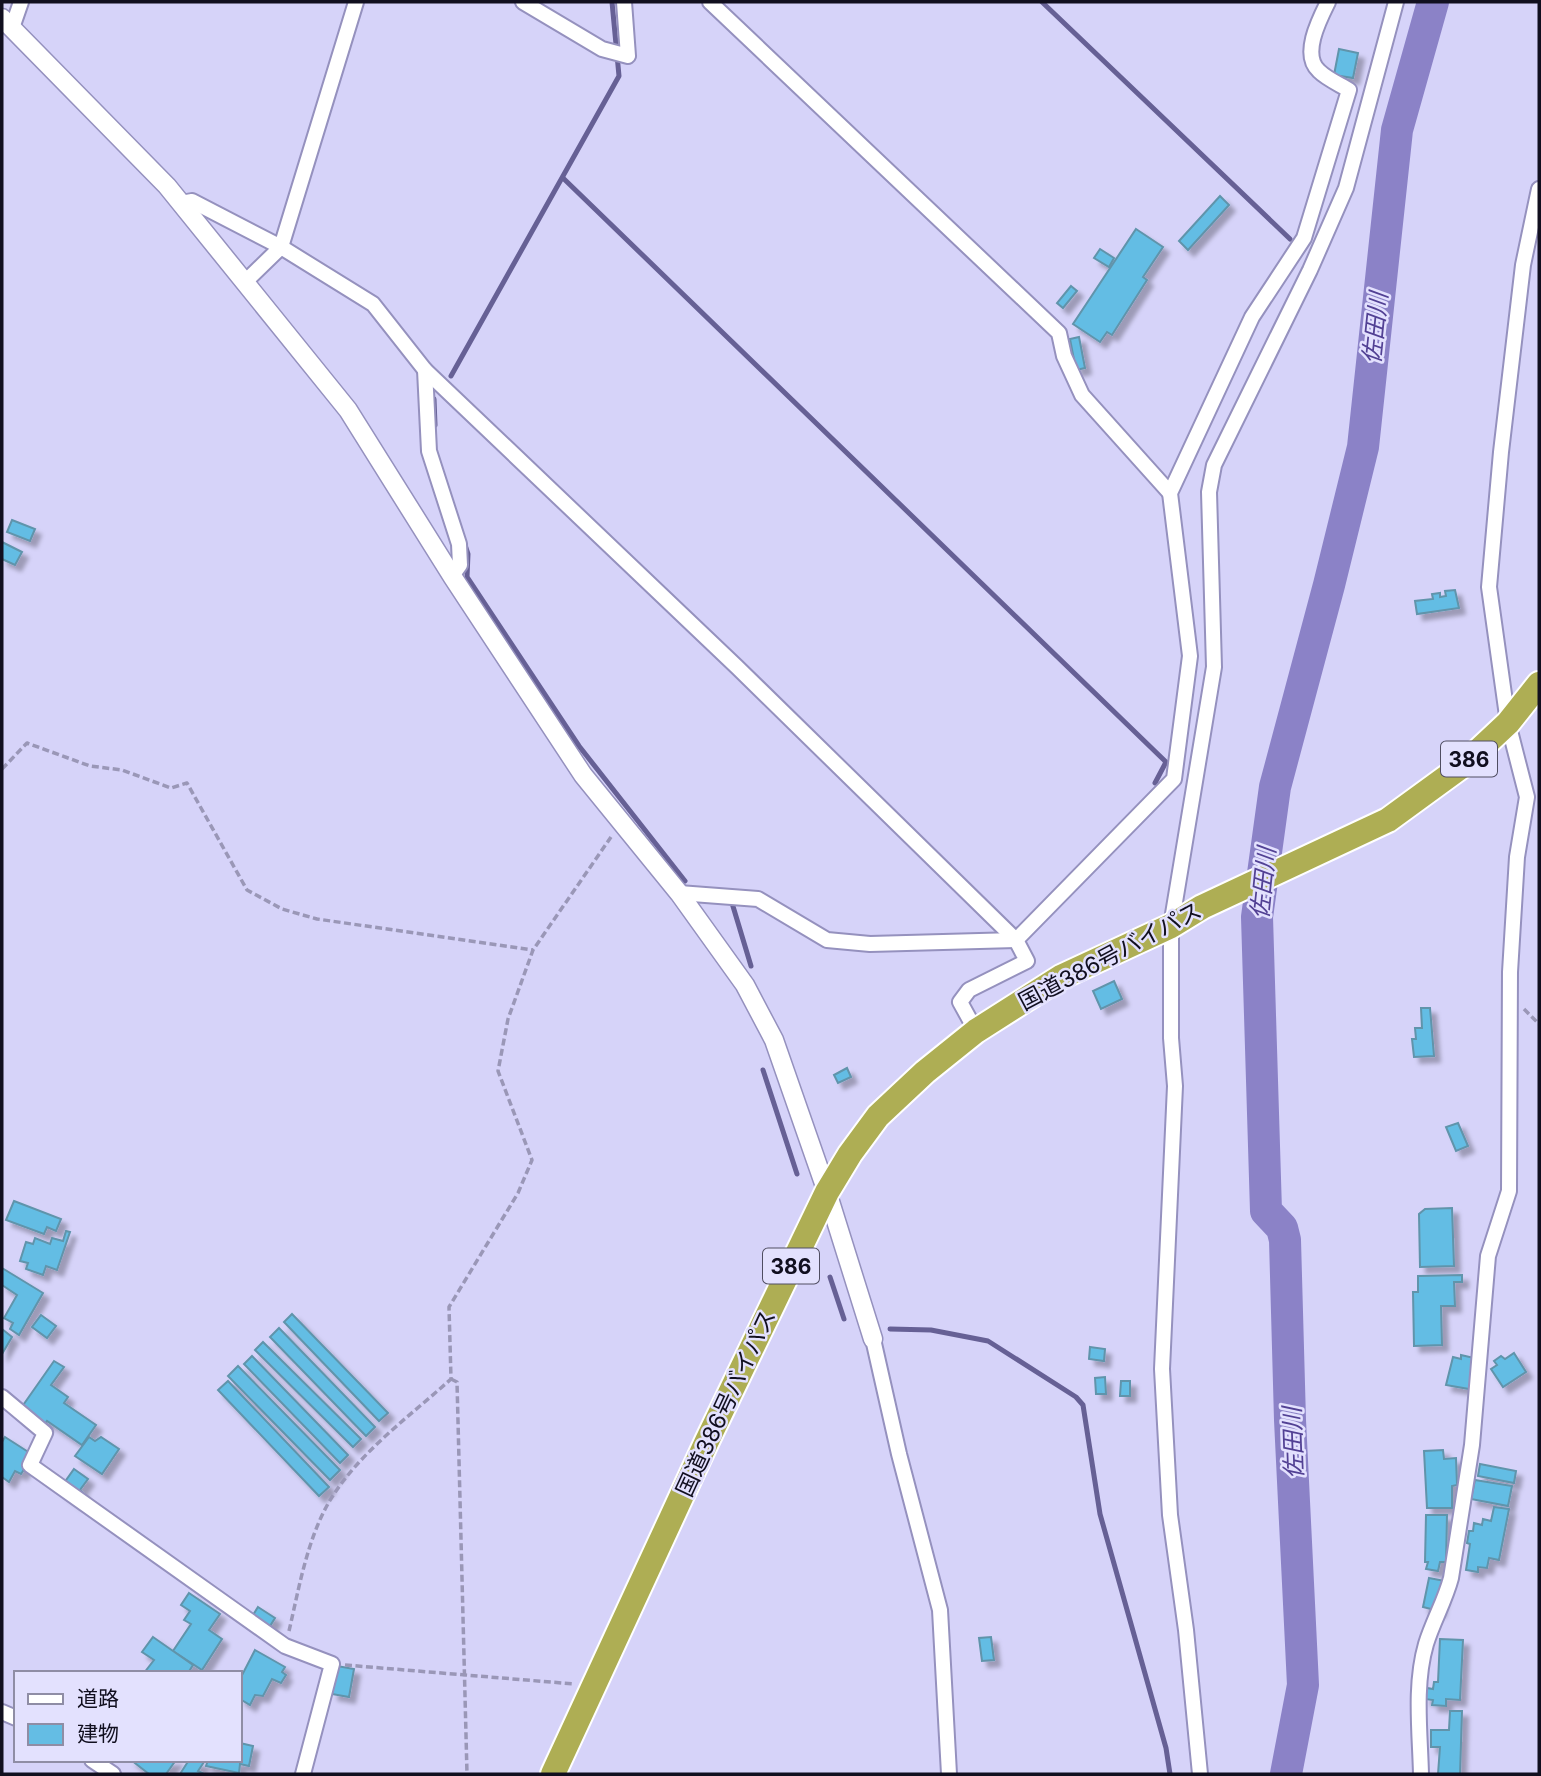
<svg xmlns="http://www.w3.org/2000/svg" width="1541" height="1776" font-family="Inter,'Noto Sans JP',sans-serif">
<style>
.lines{fill:none;stroke-linecap:round;stroke-linejoin:round}
.stream{stroke:#666095;stroke-width:5}
.river{stroke:#8b82c7;stroke-width:32}
.building{fill:#64bde4;stroke:#6094ab;stroke-width:2;filter:url(#shadow)}
.minor-casing{stroke:#9591be;stroke-width:18}
.tertiary-casing{stroke:#9591be;stroke-width:21}
.trunk-casing{stroke:#fff;stroke-width:28}
.path{stroke:#9a97b7;stroke-width:3.5;stroke-dasharray:7 3.5;stroke-linecap:butt}
.minor{stroke:#fff;stroke-width:14}
.tertiary{stroke:#fff;stroke-width:18}
.trunk{stroke:#aeae54;stroke-width:24}
.labels{text-anchor:middle;dominant-baseline:central;stroke-width:5;stroke-linejoin:round;paint-order:stroke}
.shield{fill:#e3e1fe;stroke:#504e62;stroke-width:2}
.shield-label{font-size:21px;font-weight:bold;fill:#110f1f}
.street-label{font-size:23px;fill:#110f1f;stroke:#e3e1fe}
.water-label{font-size:24px;font-style:italic;fill:#524194;stroke:#e3e1fe}
</style>
<defs>
<filter id="shadow"><feDropShadow dx="6" dy="6" stdDeviation="2" flood-color="#0004"/></filter>
</defs>
<rect width="100%" height="100%" fill="#d6d3f9"/>
<g class="lines">
<g class="stream">
<path d="M1042,2L1290,239"/>
<path d="M563,178L1166,762L1155,783"/>
<path d="M451,376L619,76L612,2"/>
<path d="M434,399L435,425"/>
<path d="M464,542L468,554L467,577L579,746L685,881"/>
<path d="M728,902L732,903L751,966"/>
<path d="M763,1070L797,1174"/>
<path d="M830,1277L844,1319"/>
<path d="M890,1329L931,1330L988,1341L1076,1397L1083,1405L1100,1514L1166,1748L1170,1774"/>
</g>
<path class="river" d="M1286,1774L1303,1685L1290,1420L1285,1240L1282,1228L1266,1211L1257,917L1275,787L1329,585L1363,447L1397,130L1433,2"/>
</g>
<g class="building">
<path d="M1339,49L1358,53L1353,78L1334,75Z"/>
<path d="M1220,196L1229,205L1188,250L1179,241Z"/>
<path d="M1136,229L1163,247L1143,277L1147,280L1112,335L1107,332L1100,342L1073,324Z"/>
<path d="M1100,249L1114,258L1109,267L1094,258Z"/>
<path d="M1071,286L1077,291L1063,308L1057,303Z"/>
<path d="M1079,337L1085,368L1076,370L1070,339Z"/>
<path d="M12,520L35,529L30,541L7,532Z"/>
<path d="M2,542L22,552L15,565L2,559Z"/>
<path d="M1455,590L1459,608L1417,614L1415,601L1433,599L1432,594L1440,593V597L1446,596L1445,591Z"/>
<path d="M1114,981L1122,999L1101,1009L1093,991Z"/>
<path d="M1421,1008H1430L1434,1056L1414,1057L1412,1039H1416L1415,1028H1422Z"/>
<path d="M847,1068L851,1077L838,1083L834,1075Z"/>
<path d="M1458,1123L1468,1146L1456,1151L1446,1127Z"/>
<path d="M14,1201L61,1219L56,1231L47,1227L44,1234L6,1220Z"/>
<path d="M1452,1208L1454,1266L1420,1267L1419,1214L1425,1209Z"/>
<path d="M66,1231L70,1232L57,1270L46,1266L43,1275L26,1269L28,1263L20,1261L26,1242L33,1244L35,1238L50,1244L52,1238L63,1241Z"/>
<path d="M2,1268L43,1293L19,1335L10,1329L13,1323L4,1318L17,1295L2,1285Z"/>
<path d="M1462,1275V1282H1454L1455,1306H1441L1442,1345L1414,1346L1413,1292H1418V1276Z"/>
<path d="M292,1314L388,1413L379,1421L284,1322Z"/>
<path d="M41,1315L56,1326L47,1338L32,1327Z"/>
<path d="M279,1328L375,1427L366,1436L270,1337Z"/>
<path d="M2,1329L12,1337L2,1354Z"/>
<path d="M263,1342L361,1439L353,1447L255,1350Z"/>
<path d="M1090,1347L1105,1349L1104,1361L1089,1359Z"/>
<path d="M1514,1353L1526,1372L1503,1387L1491,1369L1497,1365L1494,1361L1501,1356L1505,1359Z"/>
<path d="M1461,1355L1474,1358L1469,1389L1446,1385L1453,1357L1461,1359Z"/>
<path d="M252,1356L348,1455L340,1463L244,1364Z"/>
<path d="M54,1361L64,1367L51,1385L68,1397L64,1403L96,1425L82,1445L47,1421L43,1427L19,1411Z"/>
<path d="M238,1366L340,1470L330,1480L228,1376Z"/>
<path d="M1105,1377L1106,1394H1096L1095,1378Z"/>
<path d="M228,1381L329,1487L319,1496L218,1390Z"/>
<path d="M1121,1381H1130V1396H1120Z"/>
<path d="M5,1437L33,1455L21,1474L15,1471L9,1482L2,1477V1442Z"/>
<path d="M89,1437L95,1441L101,1437L119,1449L102,1474L75,1456Z"/>
<path d="M1443,1450L1444,1459L1456,1458L1457,1485L1452,1486V1508H1427L1424,1451Z"/>
<path d="M1480,1464L1516,1471L1514,1483L1478,1476Z"/>
<path d="M74,1469L88,1479L80,1490L83,1493L76,1503L59,1490Z"/>
<path d="M1475,1480L1512,1486L1508,1506L1471,1499Z"/>
<path d="M1494,1507L1509,1509L1499,1560L1489,1558L1487,1568L1478,1567V1572L1466,1570L1470,1544L1467,1543L1469,1531H1473L1474,1523L1482,1525L1483,1519L1491,1521Z"/>
<path d="M1426,1515H1447L1446,1562H1440L1438,1571L1426,1569L1428,1562H1425Z"/>
<path d="M1429,1578L1445,1581L1439,1611L1423,1607Z"/>
<path d="M189,1593L220,1614L209,1630L222,1639L202,1670L173,1651L191,1624L184,1620L190,1611L181,1605Z"/>
<path d="M258,1607L275,1618L270,1626L253,1615Z"/>
<path d="M153,1637L193,1665L188,1673H144L154,1660L142,1652Z"/>
<path d="M991,1637L994,1660L982,1661L979,1638Z"/>
<path d="M1440,1639L1463,1640L1460,1700L1446,1699V1706L1432,1705L1433,1700L1425,1699L1427,1688L1433,1689L1434,1682H1438Z"/>
<path d="M255,1650L285,1667L282,1672L286,1675L281,1683L272,1679L263,1696L255,1695L250,1705L240,1699V1679Z"/>
<path d="M337,1666L354,1669L349,1697L332,1694Z"/>
<path d="M1450,1711H1462L1460,1774H1438L1440,1747H1431V1730H1449Z"/>
<path d="M240,1743L253,1746L249,1766L240,1764L239,1773L206,1766L208,1760H240Z"/>
<path d="M131,1760H176L166,1774H149Z"/>
<path d="M189,1760L204,1762L198,1771L204,1774H180Z"/>
</g>
<g class="lines">
<g class="minor-casing">
<g id="minor">
<path d="M523,2L602,49L628,56L624,2"/>
<path d="M710,2L1059,333L1064,356L1082,395L1170,493"/>
<path d="M12,28L21,2"/>
<path d="M181,203L192,201L281,247L356,2"/>
<path d="M245,282L281,247L373,304L425,370L737,667L1016,940L1027,961L969,990L960,1002L976,1031"/>
<path d="M425,370L429,451L459,544L460,565L452,576"/>
<path d="M679,893L758,899L827,940L870,944L1016,940L1174,779L1190,656L1170,493L1252,317L1304,238L1349,90C1339,84 1327,79 1319,71C1301,55 1319,20 1328,2"/>
<path d="M873,1339L899,1454L940,1610L949,1774"/>
<path d="M2,1397L45,1433L30,1465L285,1646L332,1664L303,1774"/>
<path d="M2,1712L16,1718"/>
<path d="M92,1760L113,1774"/>
<path d="M1200,1774L1186,1630L1170,1515L1162,1369L1175,1086L1171,1038V926L1214,667L1209,492L1214,465L1310,270L1346,188L1396,2"/>
<path d="M1421,1774C1420,1732 1414,1685 1426,1644C1433,1621 1445,1601 1451,1578L1472,1445L1488,1256L1509,1191L1510,972L1517,857L1527,797L1508,723L1489,587L1501,452L1523,265L1539,189"/>
</g>
</g>
<g class="tertiary-casing">
<path id="tertiary" d="M2,18L167,186L348,410L452,576L583,775L679,893L745,985L774,1040L827,1192L873,1339"/>
</g>
<g class="trunk-casing">
<path id="trunk" d="M553,1774L707,1441L827,1192L850,1154L878,1116L925,1072L976,1031L1061,977L1171,926L1202,907L1388,820L1462,766L1508,723L1539,684"/>
</g>
<g class="path">
<path d="M2,769L27,743L90,766L122,770L171,788L187,783L247,890L282,909L317,919L533,950"/>
<path d="M1524,1009L1539,1024"/>
<path d="M451,1379L457,1382L467,1774"/>
<path d="M289,1631C299,1588 307,1540 329,1502C358,1453 409,1417 451,1379L449,1307L518,1193L532,1160L498,1071L508,1019L533,950L611,837"/>
<path d="M345,1665L574,1684"/>
</g>
<use href="#minor" class="minor"/>
<use href="#tertiary" class="tertiary"/>
<use href="#trunk" class="trunk"/>
</g>
<g class="labels">
<g class="shield">
<rect x="1441" y="741.5" width="56" height="35" rx="5"/>
<rect x="763" y="1248.5" width="56" height="35" rx="5"/>
</g>
<g class="shield-label">
<text x="1469" y="759">386</text>
<text x="791" y="1266">386</text>
</g>
<g class="street-label">
<text transform="translate(1110 956) rotate(-28)">国道386号バイパス</text>
<text transform="translate(726 1403) rotate(-65)">国道386号バイパス</text>
</g>
<g class="water-label">
<text transform="translate(1375 328) rotate(-84)">佐田川</text>
<text transform="translate(1263 883) rotate(-84)">佐田川</text>
<text transform="translate(1293 1443) rotate(-92)">佐田川</text>
</g>
</g>
<rect width="1541" height="1776" fill="none" stroke="#110f1f" stroke-width="7"/>
<rect x="14" y="1671" width="228" height="91" fill="#e3e1fe" stroke="#8f8da5" stroke-width="2"/>
<rect x="28" y="1694" width="35" height="10" fill="#ffffff" stroke="#8f8da5" stroke-width="2"/>
<text x="77" y="1706" font-size="21" fill="#110f1f">道路</text>
<rect x="28" y="1724" width="35" height="21" fill="#64bde4" stroke="#8f8da5" stroke-width="2"/>
<text x="77" y="1741" font-size="21" fill="#110f1f">建物</text>
</svg>
